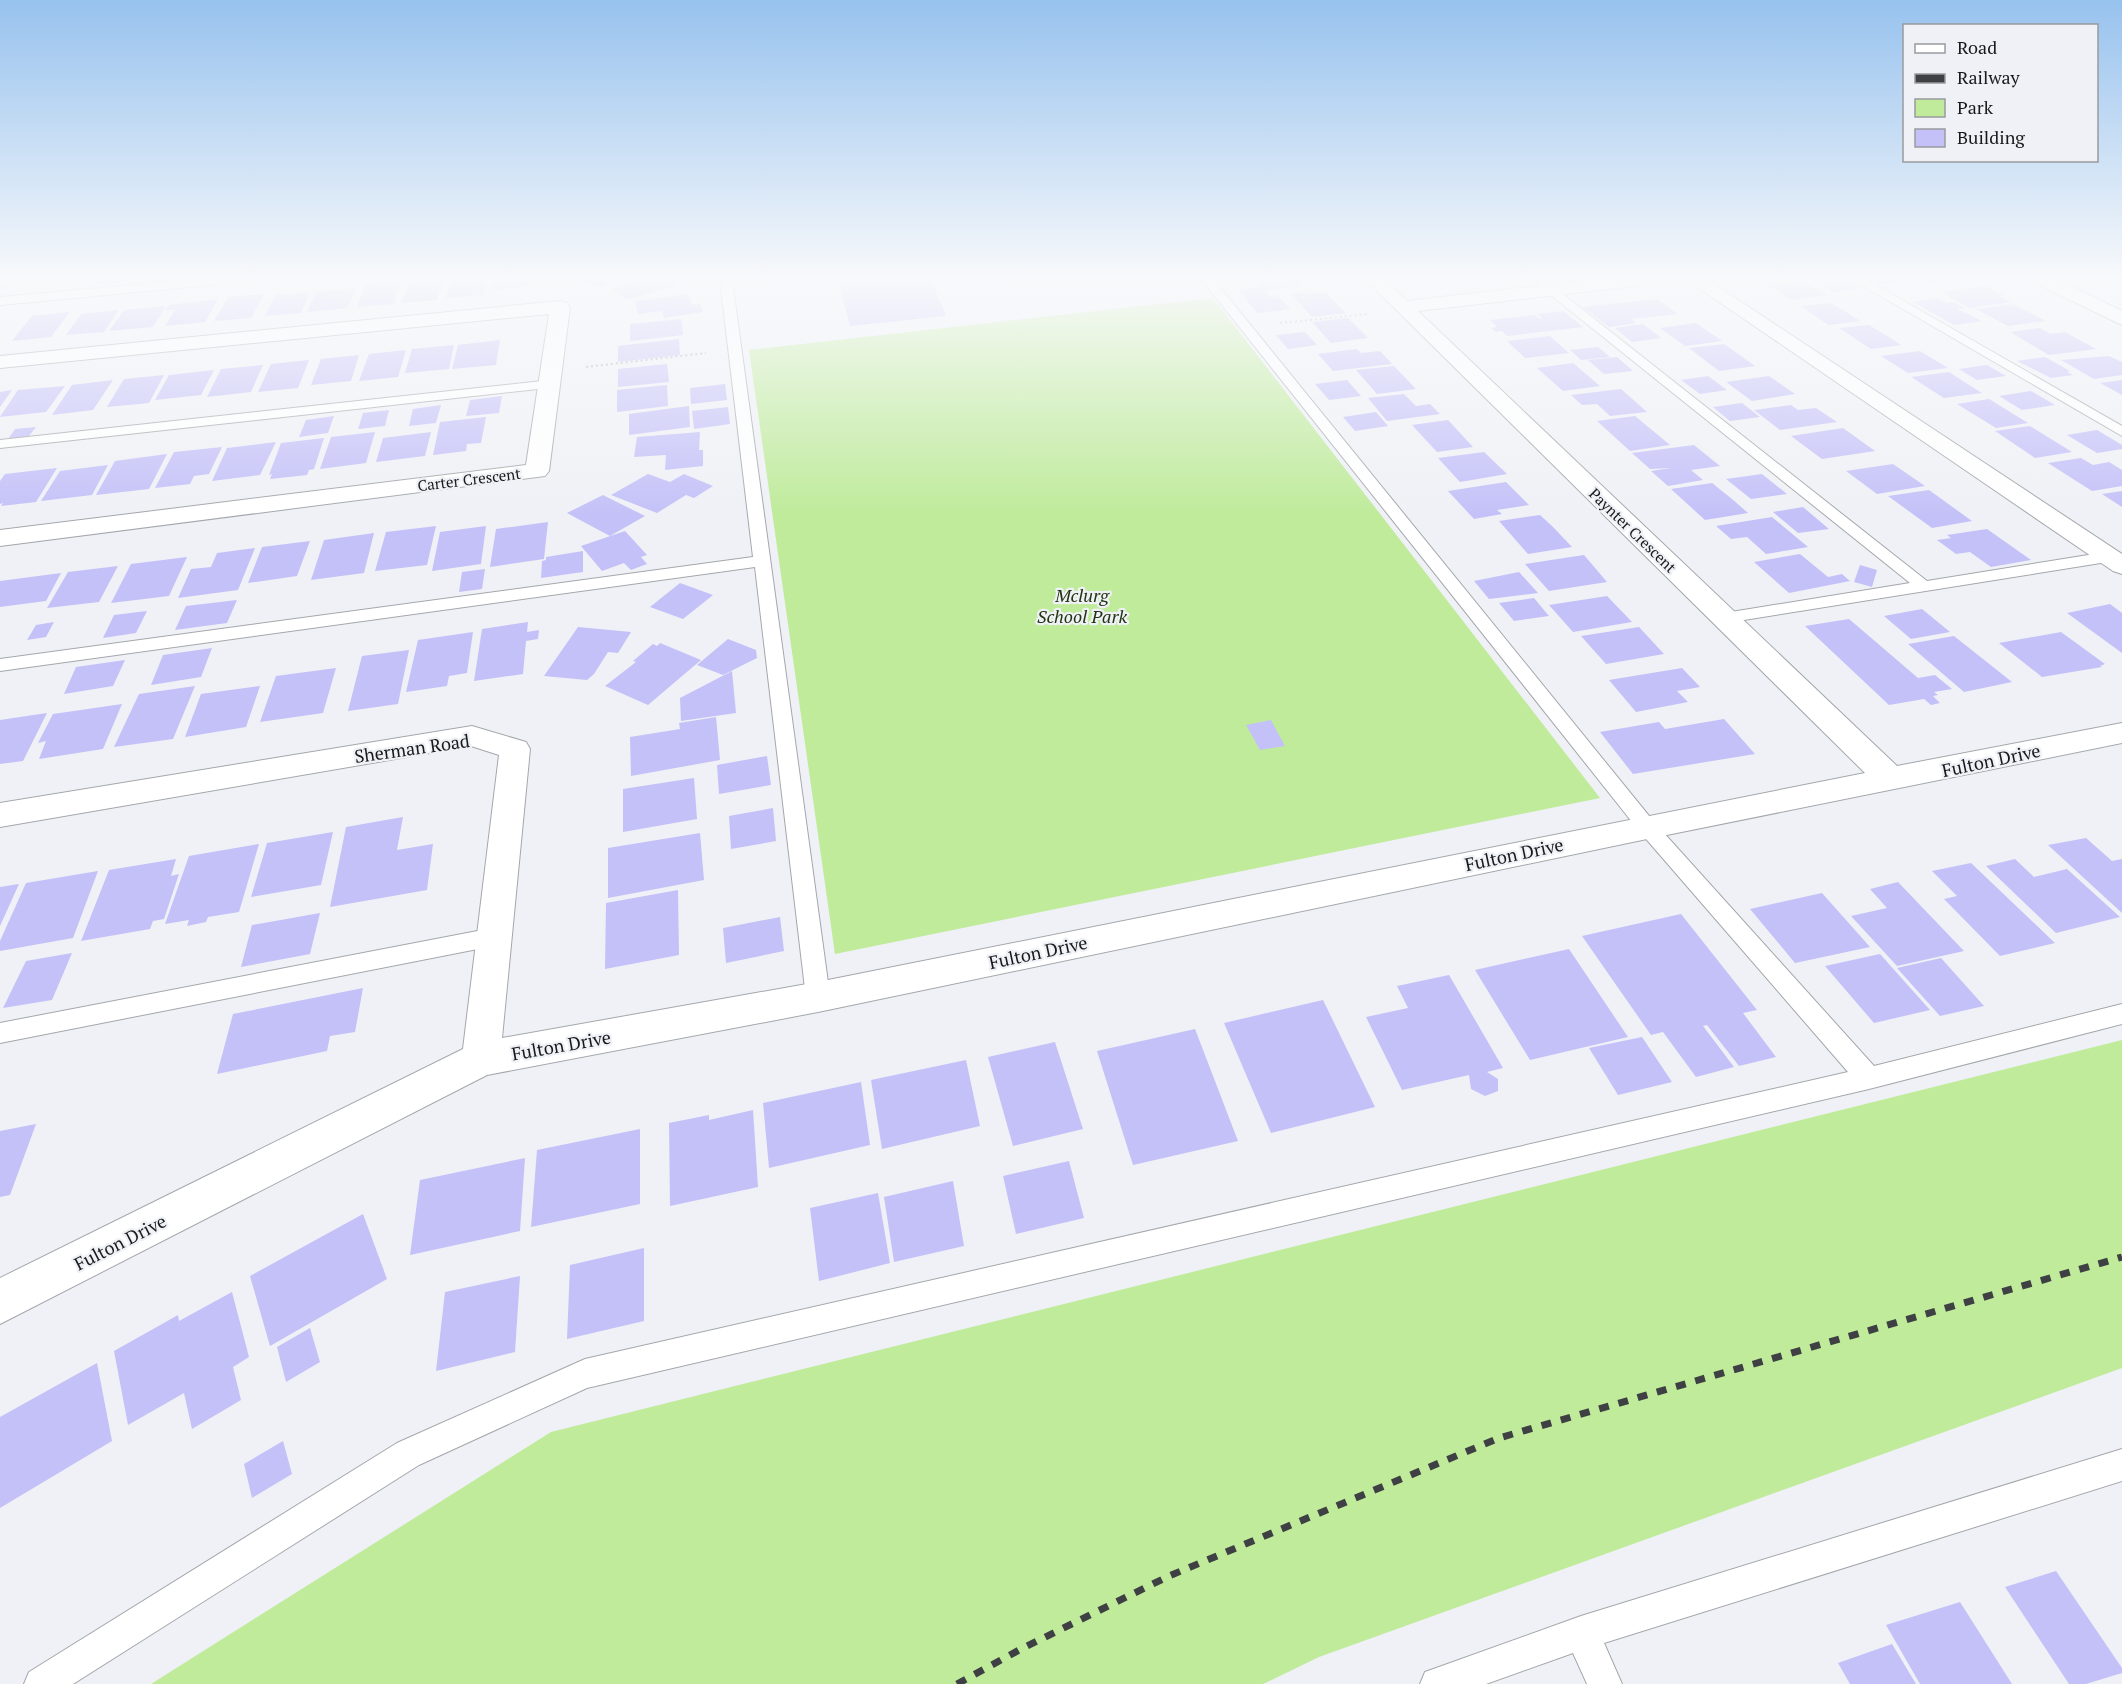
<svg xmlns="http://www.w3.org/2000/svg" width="2122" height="1684" font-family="'PT Serif',serif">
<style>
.green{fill:#bfeb9b}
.building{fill:#c4c1f8}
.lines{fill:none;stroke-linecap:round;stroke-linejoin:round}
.lane-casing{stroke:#a4a7ab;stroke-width:2}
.street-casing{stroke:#a4a7ab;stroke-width:2}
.secondary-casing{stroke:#a4a7ab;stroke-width:2}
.path{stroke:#aeb0b4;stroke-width:2;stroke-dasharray:2 3;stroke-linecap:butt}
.lane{fill:#fff;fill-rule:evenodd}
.street{fill:#fff;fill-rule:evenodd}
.secondary{fill:#fff;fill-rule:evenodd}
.rail{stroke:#3f4043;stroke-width:7;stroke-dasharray:10 10;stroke-linecap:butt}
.labels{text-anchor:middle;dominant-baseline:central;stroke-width:4.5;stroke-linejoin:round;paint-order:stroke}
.far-street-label{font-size:15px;fill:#18191b;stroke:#eff1f6}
.park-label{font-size:18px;font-style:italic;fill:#223410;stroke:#eff1f6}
.street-label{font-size:18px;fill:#18191b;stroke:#eff1f6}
</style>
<rect width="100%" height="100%" fill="#eff1f6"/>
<g class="green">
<path d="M1213,298L1600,798L835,954L749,350Z"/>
<path d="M2122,1040V1368L1319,1657L1263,1684H151L551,1432Z"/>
</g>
<g class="building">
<path d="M98,280H129L127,282L94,285Z"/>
<path d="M379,280L405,281L400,282L393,304L357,307L366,284L378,283Z"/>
<path d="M443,280L437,300L401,303L409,283Z"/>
<path d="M451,280H486L483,295L446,298Z"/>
<path d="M494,280H528L527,286L492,290Z"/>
<path d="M580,280H614L603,287L576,282Z"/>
<path d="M641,280H669L677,285L628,300L612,289Z"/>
<path d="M838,280H931L946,316L850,326Z"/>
<path d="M1255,280H1312V281L1298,283L1301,286L1265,290L1270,297L1278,296L1290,309L1257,313L1238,289L1261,287Z"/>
<path d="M1814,280H1845L1860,289L1834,292Z"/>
<path d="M1870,280H1897L1902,283L1880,285Z"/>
<path d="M1917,280H1954V281L1926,285Z"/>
<path d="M1803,281L1827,295L1791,300L1768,285Z"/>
<path d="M1986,286L2004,296H1999L2011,302L1969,308L1941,292Z"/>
<path d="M356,288L348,308L307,312L316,292Z"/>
<path d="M310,292L301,313L265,316L275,295Z"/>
<path d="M1304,292L1305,294L1325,292L1346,313L1312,317L1292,295Z"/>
<path d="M264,294L251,318L214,321L228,297Z"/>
<path d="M689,294L692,305L700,304L703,312L664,318L662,311L638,314L635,301Z"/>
<path d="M1938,298L1946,303L1953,302L1965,308L1958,309L1982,321L1954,325L1913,302Z"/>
<path d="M218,299L205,322L165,326L175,310H165L169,305Z"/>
<path d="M1657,299L1678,314L1631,319L1636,323L1609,327L1582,307Z"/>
<path d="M1831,303L1851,315L1860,321L1829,325L1800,306Z"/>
<path d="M2013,304L2046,321L2008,326L1976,309Z"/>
<path d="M166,306L153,327L109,331L124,310Z"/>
<path d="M119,310L104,332L66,335L81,314Z"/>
<path d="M1563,311L1583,327L1507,336L1502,331L1496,332L1491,328L1497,327L1490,320L1534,315L1540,319H1543L1537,314Z"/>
<path d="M70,312L51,337L12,341L32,316Z"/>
<path d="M1348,318L1368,338L1331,343L1312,322Z"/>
<path d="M681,319L683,335L630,341V324Z"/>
<path d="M1696,323L1722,341L1685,346L1660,328Z"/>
<path d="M1643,324L1661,338L1632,342L1615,328Z"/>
<path d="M1869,325L1892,339L1901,345L1871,349L1839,328Z"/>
<path d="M2040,328L2051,334L2065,332L2096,349L2049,355L2010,332Z"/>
<path d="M1305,332L1317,345L1288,349L1276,335Z"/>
<path d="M1550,336L1569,353L1525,358L1507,341Z"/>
<path d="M679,339L680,355L618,362V346Z"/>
<path d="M500,340L496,365L452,369L458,345Z"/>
<path d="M1724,344L1755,366L1719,371L1689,348Z"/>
<path d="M454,345L449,369L405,373L412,349Z"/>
<path d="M1598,347L1610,357L1581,360L1570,350Z"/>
<path d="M1357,349L1361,353L1380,351L1392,364L1333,371L1318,354Z"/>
<path d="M406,350L398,377L359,381L369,354Z"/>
<path d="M1920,351L1948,368L1908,373L1881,356Z"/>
<path d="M359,355L351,381L311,385L321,359Z"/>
<path d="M2109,356L2122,362V375L2094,379L2061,360Z"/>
<path d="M1617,357L1633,371L1604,374L1588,360Z"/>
<path d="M2045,357L2070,371L2067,372L2073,375L2051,378L2017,361Z"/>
<path d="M309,360L298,388L258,392L271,364Z"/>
<path d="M1573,363L1600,386L1563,391L1537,368Z"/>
<path d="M667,364L669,382L618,387V369Z"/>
<path d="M263,365L251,392L207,397L221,369Z"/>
<path d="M1987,365L2006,376L1977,380L1959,369Z"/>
<path d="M1394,366L1416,389L1377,394L1356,370Z"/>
<path d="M214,370L201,395L155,400L169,375Z"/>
<path d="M1949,372L1966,383L1982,393L1944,398L1911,377Z"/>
<path d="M164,375L149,403L107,407L124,379Z"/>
<path d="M1708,376L1727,390L1700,394L1681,380Z"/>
<path d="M1769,376L1795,394L1752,401L1726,382Z"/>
<path d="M113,380L93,410L52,415L72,385Z"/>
<path d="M1347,380L1361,396L1329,400L1315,384Z"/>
<path d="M2122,380V395L2100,383Z"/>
<path d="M725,384L727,400L691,404L690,388Z"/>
<path d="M667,385L668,406L617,412V390Z"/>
<path d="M65,386L46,412L0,417L18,390Z"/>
<path d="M1621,389L1647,412L1610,416L1597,404L1582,405L1571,395Z"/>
<path d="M12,390L0,407V392Z"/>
<path d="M2031,391L2055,405L2022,410L1999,396Z"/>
<path d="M1404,394L1416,406L1430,404L1440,414L1387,421L1368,398Z"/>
<path d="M502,396L499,413L466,416L470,400Z"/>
<path d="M1989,399L2028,423L1996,428L1957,404Z"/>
<path d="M1742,403L1760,417L1730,421L1713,407Z"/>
<path d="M441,405L436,423L409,426L413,409Z"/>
<path d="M1791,405L1798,410L1816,408L1837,422L1780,430L1754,410Z"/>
<path d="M689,406L690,427L629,435V414Z"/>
<path d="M728,407L730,424L694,429L692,411Z"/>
<path d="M389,410L385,426L358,429L363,413Z"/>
<path d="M1376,412L1388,426L1355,431L1343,417Z"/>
<path d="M334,416L328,433L299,437L306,420Z"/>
<path d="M1635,416L1670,445L1630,451L1597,421Z"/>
<path d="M486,417L481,443L467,444L466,451L433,455L440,422Z"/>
<path d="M1448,420L1473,447L1437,452L1412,425Z"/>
<path d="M2030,426L2072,452L2035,458L1995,431Z"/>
<path d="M36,427L29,436L8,439L15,429Z"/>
<path d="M1843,428L1875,451L1822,459L1791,436Z"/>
<path d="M2097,430L2122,445V449L2097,453L2067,435Z"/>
<path d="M375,432L366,463L320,469L331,437Z"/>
<path d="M431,432L425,456L376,462L383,438Z"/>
<path d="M700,432L699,450H703V466L665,470L666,455L634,457L637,437Z"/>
<path d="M324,438L314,469L309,470L307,475L270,479L272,474L269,475L281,443Z"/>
<path d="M276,442L260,475L212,481L227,448Z"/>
<path d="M1694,445L1720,466L1691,470L1703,480L1668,486L1651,471L1671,468L1650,469L1632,453Z"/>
<path d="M222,447L209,474L194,476L190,484L155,488L174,452Z"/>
<path d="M1484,452L1507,474L1460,482L1438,458Z"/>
<path d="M167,454L149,489L96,495L115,461Z"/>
<path d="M2081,458L2093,465L2109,462L2122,470V486L2092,491L2048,463Z"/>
<path d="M1893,464L1925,486L1877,494L1846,471Z"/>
<path d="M108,465L92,495L41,501L60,471Z"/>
<path d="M57,468L36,502L1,506L3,503L0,504V481L5,474Z"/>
<path d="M648,474L670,482L684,474L713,486L694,498L686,495L657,513L611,495Z"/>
<path d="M1762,474L1787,494L1751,499L1726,479Z"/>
<path d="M1506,482L1529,505L1497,510L1502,514L1474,519L1448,491Z"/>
<path d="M1712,483L1732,499L1748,513L1705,520L1671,489Z"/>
<path d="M1929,490L1972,521L1932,528L1888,496Z"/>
<path d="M2122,491V507L2102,494Z"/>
<path d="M603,495L645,516L610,536L567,513Z"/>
<path d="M1803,507L1829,529L1798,533L1773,512Z"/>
<path d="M1540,515L1553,527L1572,547L1528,554L1499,521Z"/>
<path d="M1772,517L1808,547L1766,554L1747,537L1731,539L1716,526Z"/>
<path d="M548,522L544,559L490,567L496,529Z"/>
<path d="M436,526L427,565L375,571L386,532Z"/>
<path d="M486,526L481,564L432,571L440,532Z"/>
<path d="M1987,529L2031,560L1991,567L1970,552L1956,554L1937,540L1951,538L1947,535Z"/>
<path d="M625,531L647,555L641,557L647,564L631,570L624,563L602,571L581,546Z"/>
<path d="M374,533L364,573L311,580L324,540Z"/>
<path d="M310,541L297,576L248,583L262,547Z"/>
<path d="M255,548L238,590L178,598L191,569L211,567L217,553Z"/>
<path d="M583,551V572L541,578L542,561L546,560V557Z"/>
<path d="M1800,554L1828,577L1842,574L1850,581L1789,593L1754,562Z"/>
<path d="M1584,555L1607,582L1549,591L1525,564Z"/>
<path d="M187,557L169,596L111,603L131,564Z"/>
<path d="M1860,565L1877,570L1872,587L1854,582Z"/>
<path d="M118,566L99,602L47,608L68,572Z"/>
<path d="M485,569L482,589L459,592L462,572Z"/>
<path d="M1519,572L1538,593L1489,599L1474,581Z"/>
<path d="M61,573L46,601L0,607V581Z"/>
<path d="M680,583L713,595L683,619L650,607Z"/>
<path d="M1607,596L1632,622L1573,632L1549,605Z"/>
<path d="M1534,598L1549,616L1514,621L1499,603Z"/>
<path d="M237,600L227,623L175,630L186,606Z"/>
<path d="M2110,604L2122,613V653L2067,613Z"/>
<path d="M1922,609L1950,632L1911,639L1884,616Z"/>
<path d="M147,611L136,633L103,638L114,615Z"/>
<path d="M1849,619L1918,678L1935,675L1952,689L1934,692L1938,695L1933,696L1940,703L1931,705L1924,699L1889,705L1805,626Z"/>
<path d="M54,622L46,637L27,640L36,625Z"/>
<path d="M528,622L527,632L539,630L538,639L526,641L523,674L474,681L482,629Z"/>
<path d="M578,627L631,632L618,653L608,652L594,674L587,680L544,676Z"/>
<path d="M1639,627L1664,654L1606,664L1581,636Z"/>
<path d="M473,632L467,673L449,676L447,686L406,692L418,640Z"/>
<path d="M2061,632L2105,664L2100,666L2102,667L2042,677L1999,643Z"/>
<path d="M1954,636L2012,682L1964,692L1908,644Z"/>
<path d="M728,639L756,650L757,658L723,675L697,665Z"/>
<path d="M660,643L701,660L648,705L605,686L636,662L633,661L653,644L657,646Z"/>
<path d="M212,648L201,677L151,685L163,655Z"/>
<path d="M409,650L398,704L348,711L362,656Z"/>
<path d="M125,660L113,686L64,694L76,667Z"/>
<path d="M336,668L323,713L260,722L276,676Z"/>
<path d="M1682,668L1700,687L1677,691L1688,702L1636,712L1609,680Z"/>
<path d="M732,671L736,713L681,721L680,698Z"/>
<path d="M195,686L173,739L114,747L139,694Z"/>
<path d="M260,686L246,727L185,737L201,694Z"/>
<path d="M122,704L103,749L39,759L46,741L38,743L53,714Z"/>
<path d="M47,713L23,761L0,764V720Z"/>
<path d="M716,717L720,760L631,776L630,737L680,729L679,723Z"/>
<path d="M1724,719L1755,754L1633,774L1600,732L1659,722L1665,729Z"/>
<path d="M1271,720L1285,746L1260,750L1246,725Z"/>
<path d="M767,756L771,785L719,794L717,765Z"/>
<path d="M694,778L697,819L623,832V789Z"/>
<path d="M773,808L776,841L731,849L729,816Z"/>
<path d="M403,817L397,850L433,844L427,890L330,907L346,827Z"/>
<path d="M333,832L321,885L251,897L267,843Z"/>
<path d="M700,833L704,880L608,898V848Z"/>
<path d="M2086,838L2112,861L2122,859V913L2048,845Z"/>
<path d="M259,844L239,912L208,917L206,922L187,926L189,920L165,924L189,856Z"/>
<path d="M176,859L171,876L179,874L164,919L153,921L150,929L81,941L109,870Z"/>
<path d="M2015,859L2034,877L2067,869L2120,917L2056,933L1986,866Z"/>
<path d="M1971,863L2055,943L2000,956L1944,899L1957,896L1932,871Z"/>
<path d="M98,871L73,938L0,951V941L26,883Z"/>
<path d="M1898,882L1964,951L1897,966L1851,916L1887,908L1870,889Z"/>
<path d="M19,884L0,926V887Z"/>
<path d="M678,890L679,955L605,969L606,903Z"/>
<path d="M1822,893L1870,947L1795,963L1750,909Z"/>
<path d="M320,913L310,954L241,967L252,925Z"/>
<path d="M1681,914L1757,1010L1743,1013L1776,1057L1739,1066L1707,1025L1703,1026L1734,1067L1696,1077L1663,1032L1651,1035L1582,936Z"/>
<path d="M780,917L784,951L726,963L723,928Z"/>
<path d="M1569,949L1628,1037L1530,1060L1475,970Z"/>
<path d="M72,953L52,1000L3,1008L26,961Z"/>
<path d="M1880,954L1930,1010L1874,1023L1825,966Z"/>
<path d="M1941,958L1984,1006L1940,1016L1897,968Z"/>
<path d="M1449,975L1503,1068L1487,1072L1498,1079V1091L1485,1096L1471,1089L1469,1075L1402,1090L1366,1017L1408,1008L1397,986Z"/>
<path d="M363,988L355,1032L330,1036L327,1051L217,1074L233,1014Z"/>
<path d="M1323,1000L1375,1107L1271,1133L1224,1023Z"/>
<path d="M1195,1029L1238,1141L1133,1165L1097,1051Z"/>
<path d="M1642,1037L1672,1082L1618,1095L1589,1048Z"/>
<path d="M1055,1042L1083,1129L1013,1146L988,1057Z"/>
<path d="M966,1060L980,1126L882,1149L871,1080Z"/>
<path d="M861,1082L870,1145L769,1168L763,1103Z"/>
<path d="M753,1110L758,1187L670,1206L669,1123L709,1115V1120Z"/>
<path d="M36,1124L10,1195L0,1197V1131Z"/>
<path d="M640,1129V1204L531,1227L537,1150Z"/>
<path d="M525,1158L520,1231L410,1255L420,1180Z"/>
<path d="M1069,1161L1084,1218L1016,1234L1003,1176Z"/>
<path d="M953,1181L964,1246L894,1262L884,1197Z"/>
<path d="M878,1193L890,1263L819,1281L810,1208Z"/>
<path d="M363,1214L387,1279L270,1346L250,1276Z"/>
<path d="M644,1248V1321L567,1339L570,1265Z"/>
<path d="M520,1276L515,1352L436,1371L445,1292Z"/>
<path d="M232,1292L249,1357L233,1367L241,1400L192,1429L184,1393L128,1425L114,1351L178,1315L179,1321Z"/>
<path d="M310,1328L320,1362L286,1382L277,1347Z"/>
<path d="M97,1363L112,1441L0,1508V1417Z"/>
<path d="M283,1441L292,1474L252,1498L244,1464Z"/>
<path d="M2056,1571L2122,1668V1673L2086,1684H2069L2005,1587Z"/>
<path d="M1960,1602L2012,1684H1920L1886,1625Z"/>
<path d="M1892,1644L1916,1684H1850L1838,1663Z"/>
</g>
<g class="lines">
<g class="lane-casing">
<g id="lane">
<path d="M189,280H228L222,284L0,305V297Z"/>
<path d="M720,280H732L830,997L826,1004L818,1007L810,1004L806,997L755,567L0,671V659L753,557Z"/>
<path d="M1202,280H1214L1654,822L1874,1066L2122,1004V1024L1869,1089L587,1388L419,1465L73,1684H24L29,1672L397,1443L585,1359L1848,1072L1640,832Z"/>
<path d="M1532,280H1545L1927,581L2107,552L2115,557L2107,562L1725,623L1719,622L1716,618L1719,614L1725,613L1910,583Z"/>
<path d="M1853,280H1867L2122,426V436Z"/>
<path d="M551,380L558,384L556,387L0,448V440Z"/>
<path d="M493,928L501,931L504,937L501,943L493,946L0,1043V1023Z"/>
<path d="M2122,1449V1481L1604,1643L1622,1684H1587L1573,1653L1486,1684H1420L1425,1672L1581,1616Z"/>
</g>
</g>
<g class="street-casing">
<g id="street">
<path d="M0,280H10L7,285L0,287Z"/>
<path d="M1366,280H1385L1407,301L1590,280H1643L1641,284L1634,286L1418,311L1897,766L2122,723V743L1647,839L818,1012L487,1075L0,1324V1278L463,1049L499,755L471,746L0,827V803L472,726L526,742L530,749L502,1038L818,982L1865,773Z"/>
<path d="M1687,280H1708L2122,554V574L2113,571Z"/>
<path d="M560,301L567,303L570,307L549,471L545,476L0,546V530L526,465L549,314L0,368V356Z"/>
</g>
</g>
<g class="secondary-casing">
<path id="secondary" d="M2035,280H2058L2122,311V325L2037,284Z"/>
</g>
<g class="path">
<path d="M1280,323L1368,314"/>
<path d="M586,367L706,353"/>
</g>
<use href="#lane" class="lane"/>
<use href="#street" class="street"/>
<use href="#secondary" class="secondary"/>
<path class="rail" d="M957,1684L1021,1649L1169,1576L1499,1438L2122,1257"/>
</g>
<linearGradient id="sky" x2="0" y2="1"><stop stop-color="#97c2ee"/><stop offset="0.54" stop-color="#f8f9fb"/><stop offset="1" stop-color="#f8f9fb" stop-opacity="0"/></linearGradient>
<rect width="2122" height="515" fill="url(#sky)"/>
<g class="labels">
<g class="far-street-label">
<text transform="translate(469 479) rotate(-7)">Carter Crescent</text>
<text transform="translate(1633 530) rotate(44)">Paynter Crescent</text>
</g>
<g class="park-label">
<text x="1082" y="595">Mclurg<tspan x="1082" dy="21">School Park</tspan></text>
</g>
<g class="street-label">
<text transform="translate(412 748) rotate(-8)">Sherman Road</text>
<text transform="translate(1991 760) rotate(-12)">Fulton Drive</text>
<text transform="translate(1514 854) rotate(-12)">Fulton Drive</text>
<text transform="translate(1038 952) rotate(-12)">Fulton Drive</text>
<text transform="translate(561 1045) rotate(-10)">Fulton Drive</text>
<text transform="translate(120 1242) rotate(-27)">Fulton Drive</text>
</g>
</g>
<rect x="1903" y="24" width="195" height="138" fill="#eff1f6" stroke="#999b9e" stroke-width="1.5"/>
<rect x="1915" y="44" width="30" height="9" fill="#ffffff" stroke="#999b9e" stroke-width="1.5"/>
<text x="1957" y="54" font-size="18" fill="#18191b">Road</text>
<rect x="1915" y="74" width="30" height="9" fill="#3f4043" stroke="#999b9e" stroke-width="1.5"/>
<text x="1957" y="84" font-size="18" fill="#18191b">Railway</text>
<rect x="1915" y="99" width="30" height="18" fill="#bfeb9b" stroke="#999b9e" stroke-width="1.5"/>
<text x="1957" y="114" font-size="18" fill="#18191b">Park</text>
<rect x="1915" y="129" width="30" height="18" fill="#c4c1f8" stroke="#999b9e" stroke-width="1.5"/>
<text x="1957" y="144" font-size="18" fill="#18191b">Building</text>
</svg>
